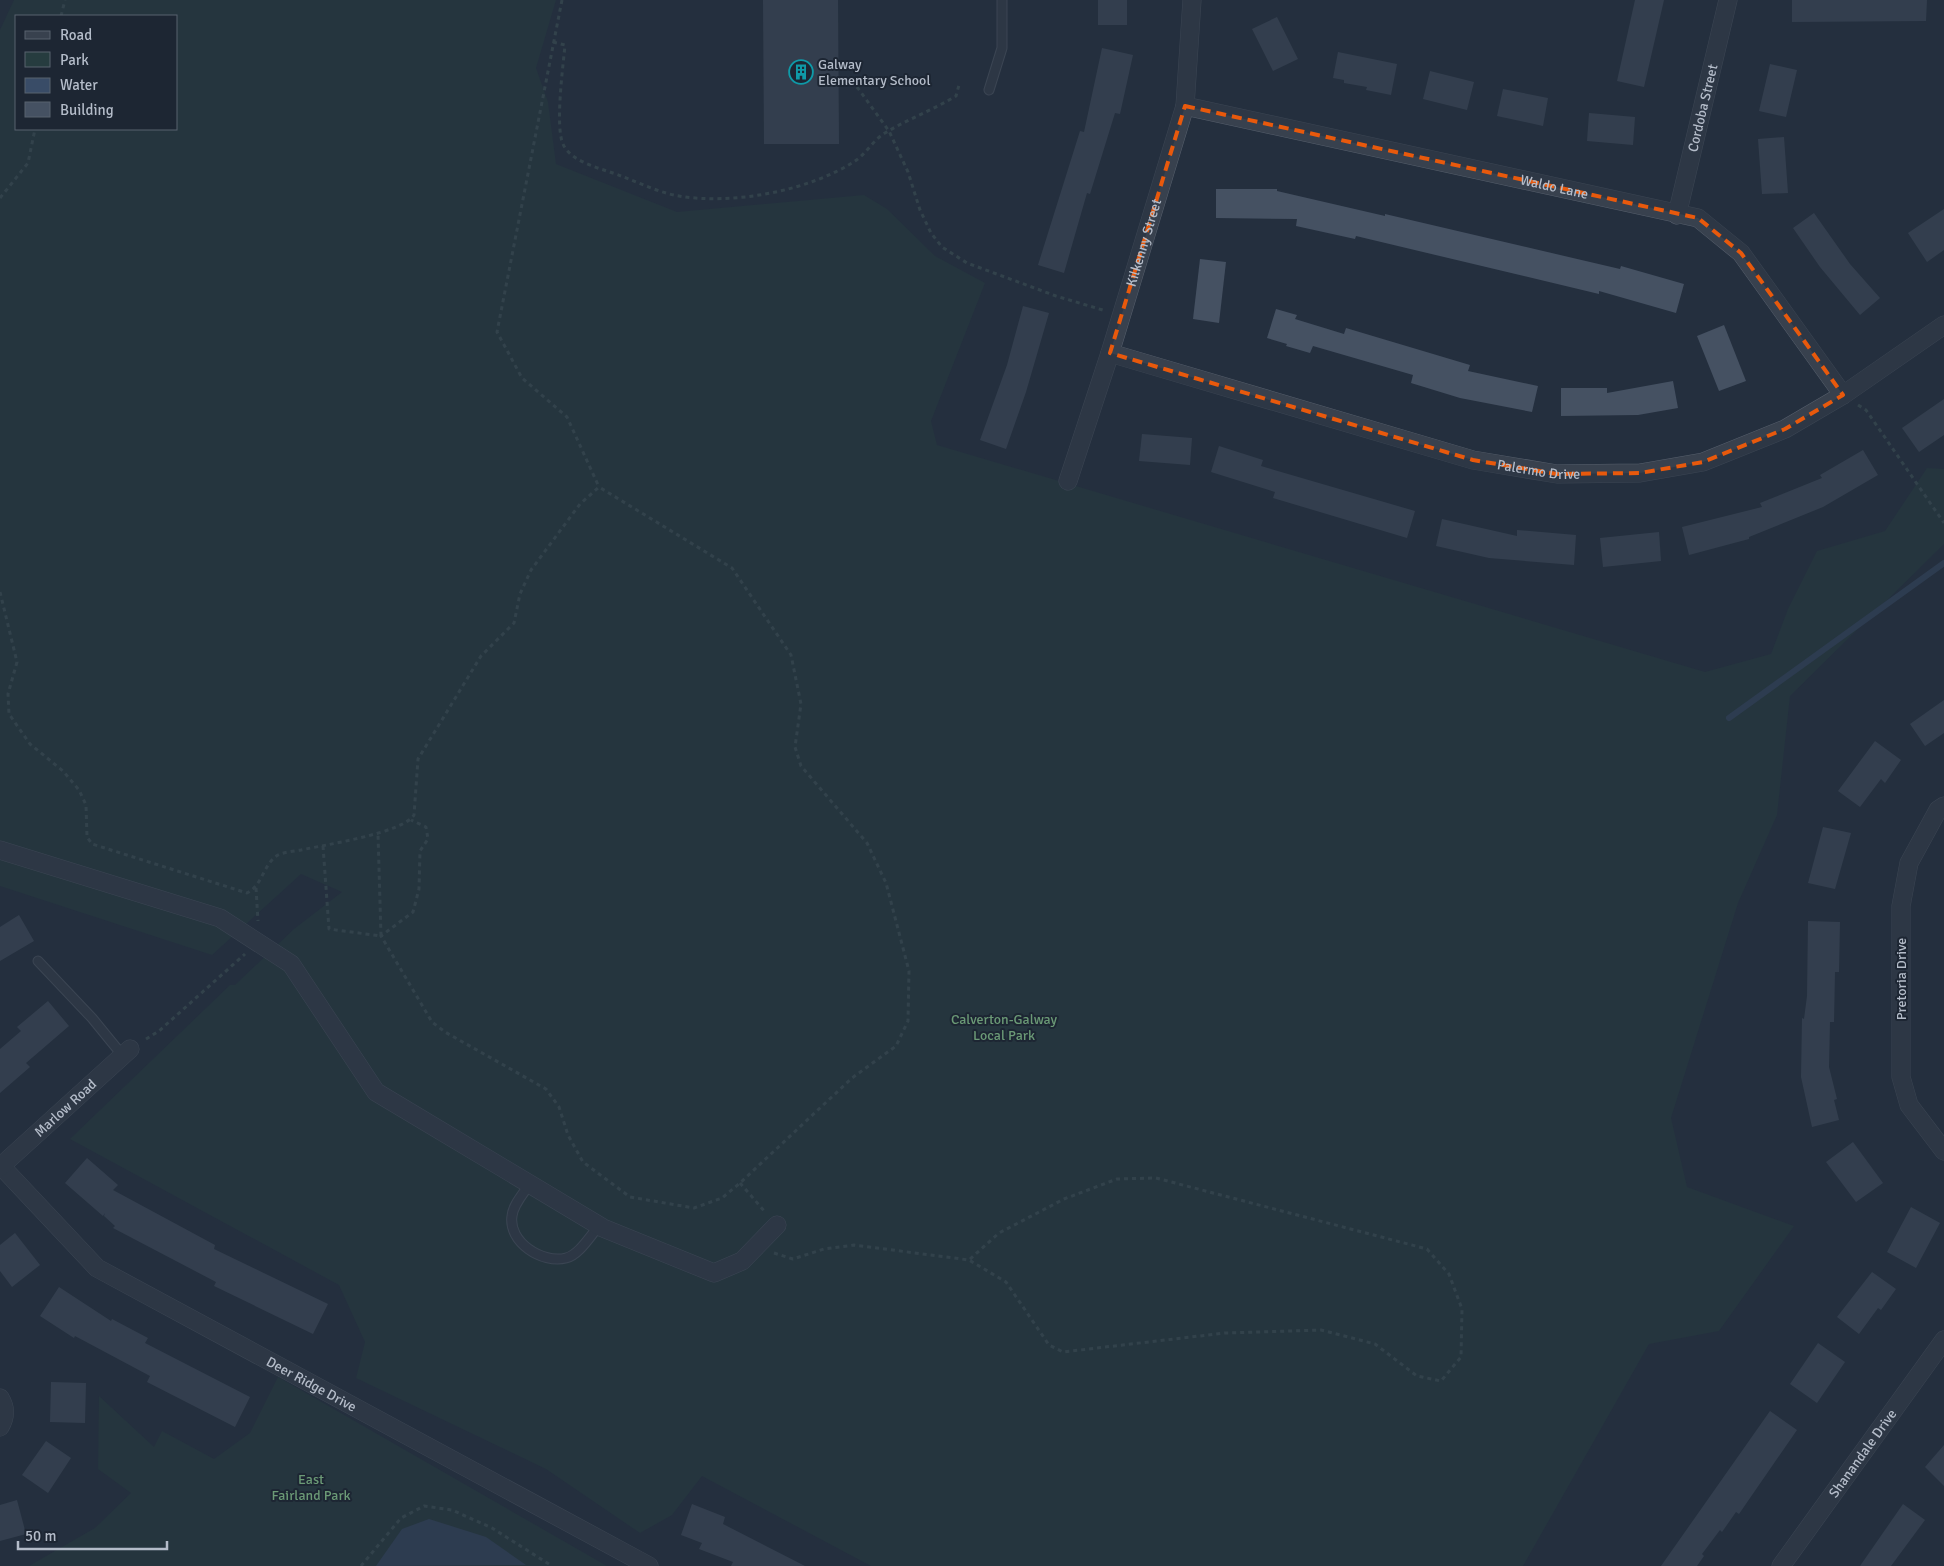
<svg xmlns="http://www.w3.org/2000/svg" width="1944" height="1566" font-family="Signika,sans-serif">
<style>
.green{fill:#263c3f;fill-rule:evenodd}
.water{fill:#394c67}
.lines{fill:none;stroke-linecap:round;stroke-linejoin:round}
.stream{stroke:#394c67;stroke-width:6}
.building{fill:#455162}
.service-casing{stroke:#565f6c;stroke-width:11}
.minor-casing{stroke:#565f6c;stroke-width:19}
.path{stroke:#44595c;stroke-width:3;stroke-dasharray:4 4;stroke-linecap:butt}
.service{stroke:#38414e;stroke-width:9}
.minor{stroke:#38414e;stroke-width:18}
.marked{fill:none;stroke:#e8590c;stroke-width:4;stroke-dasharray:10 6;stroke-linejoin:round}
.labels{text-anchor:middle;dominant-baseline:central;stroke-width:4;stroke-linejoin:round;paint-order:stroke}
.poi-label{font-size:14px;fill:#b4bcc9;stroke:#1d2633;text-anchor:start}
.street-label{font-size:14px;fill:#b4bcc9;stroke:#1d2633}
.park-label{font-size:14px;fill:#6b9a76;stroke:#1d2633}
</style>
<rect width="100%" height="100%" fill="#242f3e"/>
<g class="green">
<path d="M14,0H556L536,68L548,102L556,164L677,212L864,195L887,209L935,256L985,283L931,421L937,445L1705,672L1771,654L1788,609L1817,551L1885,531L1927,468L1944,469V544L1790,696L1777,815L1738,903L1671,1118L1687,1187L1794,1226L1719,1331L1649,1344L1523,1566H871L702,1476L672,1515L640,1533L546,1469L356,1378L365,1342L339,1285L70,1139L230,985H235L294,929L342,892L301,874L212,955L0,886V30ZM16,16H176V129H16Z"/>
<path d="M278,1377L607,1566H29L95,1528L131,1493L98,1469L99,1396L154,1447L162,1431L214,1459L250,1433Z"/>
</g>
<path class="water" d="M429,1519L486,1537L526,1565L376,1566L402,1529Z"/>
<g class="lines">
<path class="stream" d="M1729,718L1944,563"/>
</g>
<g class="building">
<path d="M763,0H838L839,144H764Z"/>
<rect x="1098" y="0" width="29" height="25"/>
<path d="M1635,0H1664L1644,87L1617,81Z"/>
<path d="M1792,0H1927L1926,21L1792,22Z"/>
<path d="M1277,17L1298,59L1273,71L1252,29Z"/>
<path d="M1102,48L1133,55L1120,114L1115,113L1090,194L1087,193L1064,273L1038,265L1080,131L1084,132Z"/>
<path d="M1338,52L1397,64L1391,95L1366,90L1367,87L1344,83V80L1333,78Z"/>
<path d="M1770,64L1797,70L1786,117L1759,111Z"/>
<path d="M1430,71L1474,82L1467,110L1423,99Z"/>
<path d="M1503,89L1548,98L1543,126L1497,116Z"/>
<path d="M1589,113L1635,117L1633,145L1587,141Z"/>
<path d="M1784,137L1788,193L1762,194L1758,139Z"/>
<path d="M1216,189H1277V191L1385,216V214L1620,269L1621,266L1684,284L1676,313L1599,291V294L1356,236L1355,239L1296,226L1297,219L1216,218Z"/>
<path d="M1944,209V250L1927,262L1908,233Z"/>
<path d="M1814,213L1850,264L1880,298L1860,315L1820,267L1793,228Z"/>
<path d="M1200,259L1226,262L1219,323L1193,319Z"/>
<path d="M1023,306L1049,313L1026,392L1006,449L980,440L1007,365Z"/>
<path d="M1276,309L1297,315L1295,319L1344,334L1346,328L1470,365L1468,371L1538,386L1532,412L1460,398L1411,383L1413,375L1313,346L1310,353L1286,346L1287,344L1267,338Z"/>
<path d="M1724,325L1746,381L1719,391L1697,336Z"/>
<path d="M1673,381L1678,408L1638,415L1561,416V388H1607V393Z"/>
<path d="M1944,399V435L1919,452L1902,428Z"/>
<path d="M1142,434L1192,438L1190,465L1139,461Z"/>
<path d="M1219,446L1263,460L1261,466L1415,511L1407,538L1273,498L1275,492L1211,472Z"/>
<path d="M1863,450L1878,475L1823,507L1749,537V539L1689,555L1682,527L1762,507L1760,503L1822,478L1820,475Z"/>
<path d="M1442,519L1517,536V530L1576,535L1574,565L1489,558L1436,546Z"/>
<path d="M1659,532L1661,561L1603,567L1600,538Z"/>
<path d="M1944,700V733L1925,746L1910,724Z"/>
<path d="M1875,741L1901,760L1885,783L1881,779L1860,807L1838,791Z"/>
<path d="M1823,827L1851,833L1835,889L1808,883Z"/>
<path d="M19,915L34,941L0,961V927Z"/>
<path d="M1808,921L1840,922L1839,972H1835L1834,1022H1830L1829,1067L1837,1099L1834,1100L1839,1120L1812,1127L1801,1077L1802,1018L1804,1019L1807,996Z"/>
<path d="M48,1001L69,1026L26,1063L30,1067L0,1093V1049L21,1031L17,1027Z"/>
<path d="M1853,1142L1883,1183L1856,1202L1826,1162Z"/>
<path d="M87,1158L118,1185L113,1190L215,1245L214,1249L328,1304L313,1334L214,1286L216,1282L113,1228L115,1226L104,1216L105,1213L103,1216L65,1183Z"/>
<path d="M1911,1207L1940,1223L1916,1268L1887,1252Z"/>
<path d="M15,1233L40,1265L12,1287L0,1271V1245Z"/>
<path d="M1872,1272L1896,1289L1881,1310L1878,1308L1859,1334L1837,1317Z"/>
<path d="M59,1287L111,1321L112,1319L148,1338L145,1343L250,1397L235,1427L147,1382L150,1376L75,1336L74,1338L40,1316Z"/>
<path d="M1818,1343L1845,1362L1817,1403L1790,1384Z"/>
<path d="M51,1382L86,1383L85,1423L50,1422Z"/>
<path d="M1770,1411L1797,1430L1739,1514L1736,1512L1722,1532L1720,1530L1702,1554L1704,1556L1697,1566H1661Z"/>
<path d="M46,1441L71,1458L48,1493L22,1475Z"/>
<path d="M1944,1445V1486L1925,1467Z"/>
<path d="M17,1500L26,1534L0,1541V1505Z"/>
<path d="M692,1504L725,1517L723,1524L805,1566H731L733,1562L699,1549L702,1543L681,1535Z"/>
<path d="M1903,1504L1925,1520L1891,1566H1860Z"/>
</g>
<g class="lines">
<g class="service-casing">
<g id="service">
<path d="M989,90L1002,48V0"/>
<path d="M38,961L92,1018L123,1056"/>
<path d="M529,1185C523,1194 513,1205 512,1216C508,1242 542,1264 566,1258C579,1255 590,1236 599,1226"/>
</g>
</g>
<g class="minor-casing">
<g id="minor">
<path id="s1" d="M1185,106L1698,218L1741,253L1843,395"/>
<path id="s2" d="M1677,215L1728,0"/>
<path id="s3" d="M1110,353L1473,460L1557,474L1640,473L1703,462L1785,429L1843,395L1944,325"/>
<path id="s4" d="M1068,481L1110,353L1185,106L1192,0"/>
<path d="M1944,806L1938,810L1909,863L1901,906V1077L1909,1105L1944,1151"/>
<path d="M0,850L220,918L291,964L376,1092L603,1228L714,1273L742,1261L777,1225"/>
<path id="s5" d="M1,1166L97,1268L649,1566"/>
<path id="s6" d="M0,1167L130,1049"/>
<path d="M0,1398C6,1408 6,1416 0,1427"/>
<path id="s7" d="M1781,1566L1944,1340"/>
</g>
</g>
<g class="path">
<path d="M562,0L497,332L522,378L567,417L599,487"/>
<path d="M61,16L65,0"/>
<path d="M553,42L565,45C563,67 555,126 563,144C571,163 604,169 621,176C640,183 660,193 679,196C733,205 809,191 855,161C866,154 873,140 885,133C908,119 933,110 956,96L959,85"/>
<path d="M857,87L889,131L908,172L920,210L931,233L942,247L967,263L1056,296L1106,311"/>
<path d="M0,198L28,163L35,129"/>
<path d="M1858,405L1866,410L1944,523"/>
<path d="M0,592L17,662L8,694L9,714L30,744L63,771L79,790L86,805L87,837L92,844L247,893C263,885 263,864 278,855C284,852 295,851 301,850C324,845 403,833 414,815L418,759L481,656L514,623L520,594L531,570L580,504L599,487L732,568L791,655L801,704L795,747L801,766L867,843L886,883L909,971L908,1021L896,1046L852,1078L740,1183L722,1198L694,1208L630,1197L583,1162L568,1135L559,1107L546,1089L445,1032L432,1022L381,936L413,912L419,889L420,851L428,839L426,827L411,820"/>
<path d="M323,846L329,929L381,936L378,834"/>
<path d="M256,888L258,921"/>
<path d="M146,1039L159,1031L245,954"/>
<path d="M740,1183L766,1213"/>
<path d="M774,1253L793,1259L824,1249L854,1245L969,1260L1006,1282L1049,1345L1063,1352L1225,1333L1321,1330L1375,1344L1417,1376L1441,1381L1461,1357L1462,1309L1449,1274L1427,1249L1156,1178L1117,1179L1064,1199L999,1233L969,1260"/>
<path d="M361,1566L401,1518L424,1506L452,1510L492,1528L552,1566"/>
</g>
<use href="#service" class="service"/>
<use href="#minor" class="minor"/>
</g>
<path d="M0 0H1944V1566H0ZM1185,106L1698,218L1741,253L1843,395L1785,429L1703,462L1640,473L1557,474L1473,460L1110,353Z" fill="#242f3e" fill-opacity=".55" fill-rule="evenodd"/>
<path class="marked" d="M1185,106L1698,218L1741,253L1843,395L1785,429L1703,462L1640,473L1557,474L1473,460L1110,353Z"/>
<defs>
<g id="building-ring" transform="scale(1.25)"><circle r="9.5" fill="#1d2633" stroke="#0f9aa8" stroke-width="1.5"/><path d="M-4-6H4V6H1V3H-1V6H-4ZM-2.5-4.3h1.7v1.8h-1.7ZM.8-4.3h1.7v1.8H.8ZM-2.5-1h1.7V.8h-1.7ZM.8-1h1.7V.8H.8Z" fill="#0f9aa8"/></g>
</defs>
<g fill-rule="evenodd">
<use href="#building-ring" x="801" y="72"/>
</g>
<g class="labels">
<g class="poi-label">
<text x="818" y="64">Galway<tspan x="818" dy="16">Elementary School</tspan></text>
</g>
<g class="street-label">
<text stroke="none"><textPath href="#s2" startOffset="110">Cordoba Street</textPath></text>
<text stroke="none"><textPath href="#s1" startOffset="378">Waldo Lane</textPath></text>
<text stroke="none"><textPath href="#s4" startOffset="250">Kilkenny Street</textPath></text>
<text stroke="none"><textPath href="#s3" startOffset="445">Palermo Drive</textPath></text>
<text transform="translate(1901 979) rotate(-90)">Pretoria Drive</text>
<text stroke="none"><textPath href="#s6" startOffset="88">Marlow Road</textPath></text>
<text stroke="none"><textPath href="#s5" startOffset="384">Deer Ridge Drive</textPath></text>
<text stroke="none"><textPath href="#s7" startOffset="139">Shanandale Drive</textPath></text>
</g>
<g class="park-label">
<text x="1004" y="1019">Calverton-Galway<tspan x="1004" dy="16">Local Park</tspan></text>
<text x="311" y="1479">East<tspan x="311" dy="16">Fairland Park</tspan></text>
</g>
</g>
<rect x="15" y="15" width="162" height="115" fill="#1d2633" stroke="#59626f"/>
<rect x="25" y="31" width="25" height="8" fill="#38414e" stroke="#59626f"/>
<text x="60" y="40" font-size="15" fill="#b4bcc9">Road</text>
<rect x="25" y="52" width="25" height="15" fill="#263c3f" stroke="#59626f"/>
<text x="60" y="65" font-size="15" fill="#b4bcc9">Park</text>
<rect x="25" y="78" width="25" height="15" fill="#394c67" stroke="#59626f"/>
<text x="60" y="90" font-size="15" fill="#b4bcc9">Water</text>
<rect x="25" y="102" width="25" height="15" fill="#455162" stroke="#59626f"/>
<text x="60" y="115" font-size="15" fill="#b4bcc9">Building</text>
<path d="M18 1541v8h149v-8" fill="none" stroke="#b4bcc9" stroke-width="2.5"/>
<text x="25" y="1541" font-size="15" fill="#b4bcc9" stroke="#1d2633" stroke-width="4" paint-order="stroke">50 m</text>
</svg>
